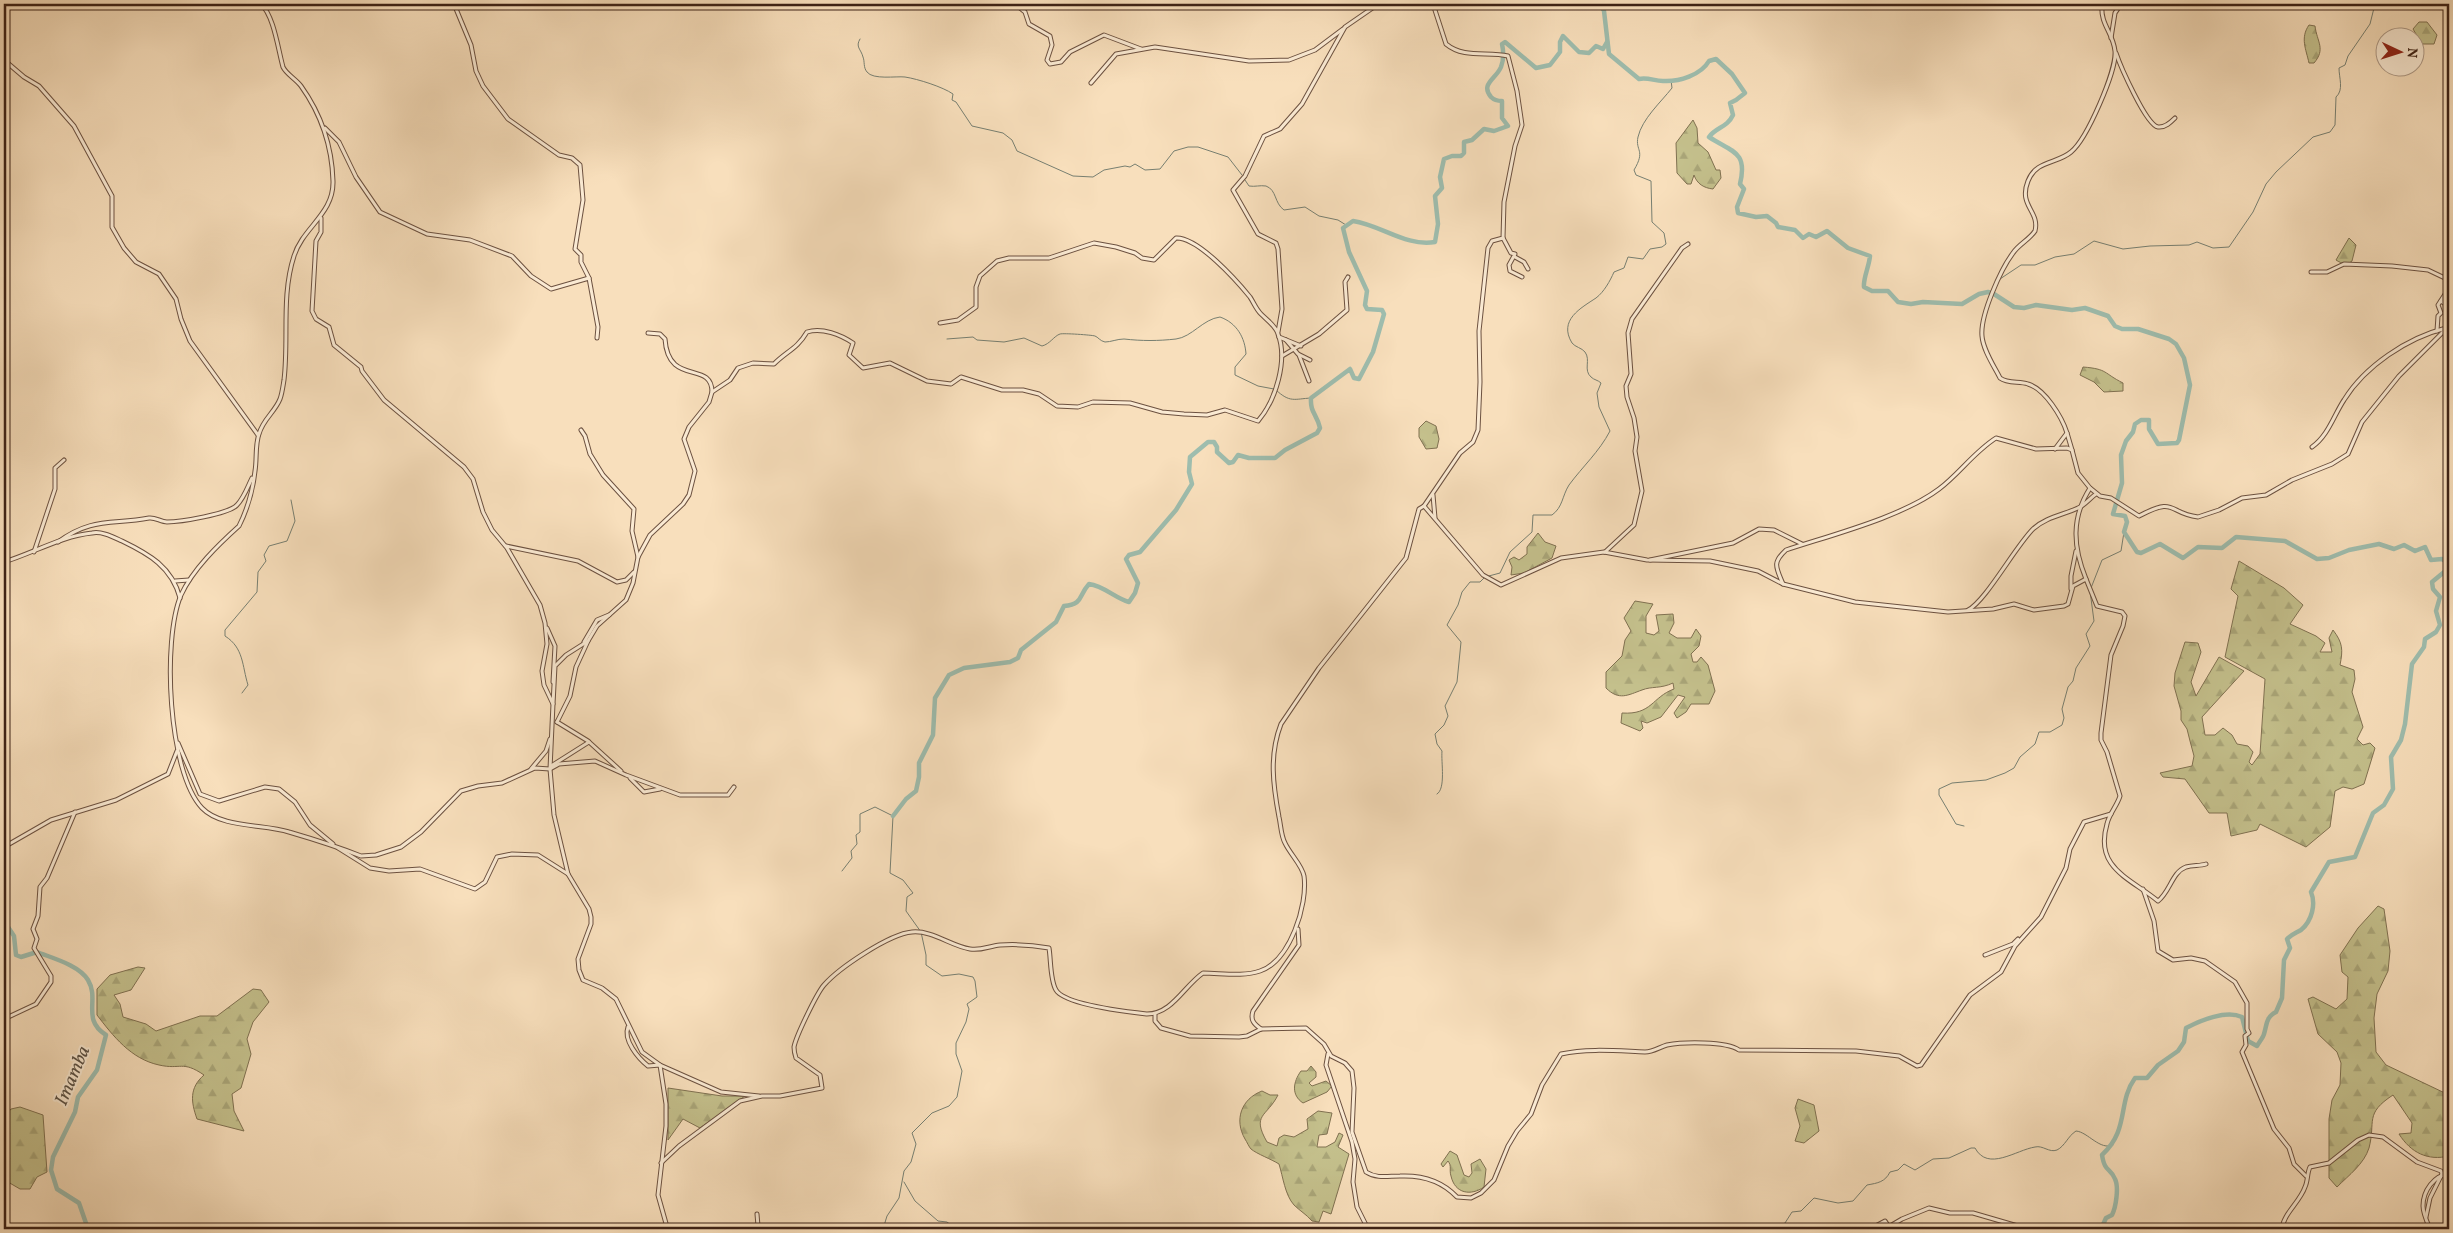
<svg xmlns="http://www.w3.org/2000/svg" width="2453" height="1233" font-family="Vollkorn,serif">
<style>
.forest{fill:url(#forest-firs);stroke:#807151}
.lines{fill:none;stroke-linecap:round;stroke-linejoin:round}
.stream{stroke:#777f71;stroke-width:1}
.river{stroke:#9ebdae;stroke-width:4.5}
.minor-casing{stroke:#6c5140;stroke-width:5}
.minor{stroke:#faead3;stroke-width:3}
.labels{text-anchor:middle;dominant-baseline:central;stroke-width:4;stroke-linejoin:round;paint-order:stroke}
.water-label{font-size:19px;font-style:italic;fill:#5a5044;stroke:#faead3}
</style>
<defs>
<pattern id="forest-firs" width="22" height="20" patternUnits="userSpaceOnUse" patternTransform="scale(1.25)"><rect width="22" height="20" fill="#c4c08c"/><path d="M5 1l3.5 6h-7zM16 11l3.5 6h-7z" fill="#a9a578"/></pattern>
</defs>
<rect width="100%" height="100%" fill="#f8dfbc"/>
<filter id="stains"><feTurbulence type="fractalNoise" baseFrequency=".004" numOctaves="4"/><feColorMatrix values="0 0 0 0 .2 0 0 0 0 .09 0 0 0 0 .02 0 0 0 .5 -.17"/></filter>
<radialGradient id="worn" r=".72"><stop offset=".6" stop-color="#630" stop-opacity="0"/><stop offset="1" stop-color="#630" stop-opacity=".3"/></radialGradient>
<g class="forest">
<path d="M2419,22H2427L2437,35L2434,44H2422L2413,29Z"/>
<path d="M2309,25L2315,26C2317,42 2326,49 2314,63H2309C2306,49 2300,38 2309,25Z"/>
<path d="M1693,120L1697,128L1698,143L1708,152L1716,170H1720L1721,178L1713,189C1704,188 1697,184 1694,175L1691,184H1687L1677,173L1676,143Z"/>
<path d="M2349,238L2356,245L2352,261C2347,265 2342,264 2336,260Z"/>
<path d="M2083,367C2108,369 2103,373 2123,383V391L2104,392L2094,382L2080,375Z"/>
<path d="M1426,421L1436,426L1439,439L1437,448L1426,449L1419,437V428Z"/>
<path d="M1538,533L1545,542L1556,546L1552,558L1524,573L1511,575L1512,567L1509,560L1514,557L1519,560L1527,554V547Z"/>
<path d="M2239,561L2284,588L2303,605L2290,624L2316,636L2325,643L2320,652H2332L2329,638L2333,630C2343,643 2343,650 2340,665L2354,670L2355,679L2352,692L2363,727L2357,739L2363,745L2370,743L2375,748L2364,784L2352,789L2343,787L2335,791L2330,827L2306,847L2260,824L2257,830L2231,836L2227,813H2209L2185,779L2163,777L2160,773L2192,766L2194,756L2190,741L2187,729L2181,720V711L2174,686L2175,673L2185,642L2198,643L2201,652L2191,682L2196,696L2219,657L2244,671L2202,717L2205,735H2215L2223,728L2232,735L2237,744L2248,746L2253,752L2249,762L2252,765L2260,754L2265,679L2225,657L2238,596L2231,589Z"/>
<path d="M1635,601L1653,604L1646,616V633L1654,635L1659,631L1656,615L1673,614L1674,623L1669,633L1677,638H1691L1696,629L1701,636L1699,646L1691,654L1693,662H1697L1701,657L1708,665L1715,691L1709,704H1691L1686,712L1677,718L1674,713L1685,697L1678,695L1661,717L1647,723L1641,721L1643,728L1640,731L1621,723L1622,713C1652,715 1652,697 1674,689L1673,683C1660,689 1652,686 1642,690C1628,695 1619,701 1606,688V672L1622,656L1625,640L1631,631L1624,618Z"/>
<path d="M2378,906L2384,909L2390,951L2388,971L2377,994L2374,1018L2376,1052L2386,1065L2449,1095V1156C2428,1161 2411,1153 2399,1134L2411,1133L2412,1123L2393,1095C2364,1114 2376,1121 2369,1148C2364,1164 2349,1175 2337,1187L2329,1178V1119L2332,1100L2340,1085L2341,1063L2337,1052L2318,1034L2308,999L2313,997L2336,1009L2347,999L2348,977L2342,972L2340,955L2358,928Z"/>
<path d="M138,967L145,968L131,990L114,995L120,1004L123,1017L146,1024L156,1031L200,1016H217L253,989L261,990L269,1002L253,1022L247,1039L251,1054L241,1088L232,1094L234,1111L244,1131L197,1119C191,1102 189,1088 204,1075C182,1060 181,1070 159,1065C131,1059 113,1036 97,1015V989L110,975Z"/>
<path d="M1311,1066L1316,1072V1077L1309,1083L1312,1086L1326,1081L1332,1086L1327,1092L1303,1103C1291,1095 1293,1082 1301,1071H1307Z"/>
<path d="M668,1088L722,1096H745L700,1128L683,1119L668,1140Z"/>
<path d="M1262,1091L1270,1095H1278C1267,1117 1251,1114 1267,1142L1277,1146L1279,1138L1284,1135L1294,1137L1308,1129L1307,1119L1318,1111L1332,1113L1327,1134L1319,1135L1317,1147H1326L1335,1142L1339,1133L1343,1135L1338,1147L1349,1154L1331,1214L1323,1211L1319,1222L1312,1221C1306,1214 1300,1211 1294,1205C1285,1195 1283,1177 1279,1164C1271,1159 1257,1154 1251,1149C1249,1147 1247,1142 1245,1139C1234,1120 1241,1099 1262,1091Z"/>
<path d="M1798,1099L1814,1105L1819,1131L1804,1143L1795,1141L1800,1126L1795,1108Z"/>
<path d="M20,1107L43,1115L47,1172L37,1177L30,1189H20L8,1182L4,1184V1117L11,1109Z"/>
<path d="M1450,1151L1457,1155L1464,1175L1469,1177L1472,1173L1471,1164L1480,1159L1486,1169L1484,1187C1471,1196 1455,1194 1451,1176C1449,1170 1452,1166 1448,1161L1443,1167L1441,1164Z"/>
</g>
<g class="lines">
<g class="stream">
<path d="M860,39C855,47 861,49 863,57C865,62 863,67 867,72C873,80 896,76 905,77C918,79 943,87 953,94L952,100L956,102L972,126L1003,133L1012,140L1017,151L1073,176L1093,177L1104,170L1125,166L1130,167L1135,164L1145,170L1160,169L1174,151L1188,147H1198L1228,157L1242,175"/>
<path d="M1245,180L1249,186C1255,187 1260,185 1266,186C1277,190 1274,203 1284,210L1305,207L1319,216L1338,220L1346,225"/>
<path d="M2000,279L2021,265H2035L2055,257L2074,254L2094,241L2123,249L2150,246L2189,245L2197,242L2213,248L2229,247L2253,212L2266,184L2276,172L2313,137L2330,132L2335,125L2336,97C2344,90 2339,78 2339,68L2345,65L2348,56L2370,24L2375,4"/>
<path d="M1994,294L1995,289"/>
<path d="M947,339L973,337L977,340L1004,342L1024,338L1042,346C1050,344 1054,336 1060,334C1063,333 1092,335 1095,336C1098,337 1100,341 1105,342C1111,342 1117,339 1124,339C1142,341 1158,341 1176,339C1192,337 1203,319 1220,317C1237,323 1245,338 1246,354L1235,367V375L1258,386L1274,389"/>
<path d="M1276,390C1290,403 1294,399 1311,398"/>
<path d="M2091,588L2102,560L2121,551L2124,532"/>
<path d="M242,693L248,685C242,666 244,648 225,636V630L257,592L258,572L266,561L264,555L269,546L287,541L295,521L291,500"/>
<path d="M1437,794C1446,789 1441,762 1442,751L1437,744L1435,734L1444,725L1448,716L1445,706L1457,682L1461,642L1447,625L1458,605L1462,592L1470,582H1480L1485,577L1500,573L1510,552L1532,532L1533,515H1552C1563,507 1562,496 1569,485C1583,466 1599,452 1610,431L1599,407L1597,393L1601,383C1598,380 1594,380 1591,377C1583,370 1591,360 1585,352C1582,348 1575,347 1572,343C1558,320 1581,308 1596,298C1604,292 1610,281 1614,272L1624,268L1628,257L1643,259L1650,249L1662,247L1666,244L1664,233L1652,222L1651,181L1636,175L1634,170C1646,150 1635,151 1638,137C1642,119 1661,102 1672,88L1671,80"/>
<path d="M1964,826L1956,824L1939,795V789L1952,783L1986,780L2005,773L2014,768L2020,757L2035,744L2039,732H2050L2062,725L2064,718L2062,709L2068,687L2073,681L2076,668L2090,646L2086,634L2094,621L2090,591"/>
<path d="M842,871L852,858L851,851L857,844L856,835L860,832V814L875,807L893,816L890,873L903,880L913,893L907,897L906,911L921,932L926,955V965L942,976L959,974L973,977L975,981L977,997L967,1004L969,1009L966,1022L956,1043V1054L962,1071L957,1097L949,1106L932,1113L912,1133L916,1144L911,1162L904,1171L899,1198L887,1216L883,1229"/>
<path d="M904,1182L915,1201L938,1221L947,1222L956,1229"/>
<path d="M821,1229H845"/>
<path d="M1774,1229L1785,1223L1792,1212L1801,1211L1814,1198L1838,1203L1853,1201L1867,1185C1878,1183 1885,1182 1890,1172L1898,1170L1904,1164L1915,1170L1933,1159L1949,1158L1971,1148H1975C1988,1172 2016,1150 2035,1147C2043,1145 2049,1153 2057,1150C2065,1146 2068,1136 2076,1131C2088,1132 2100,1151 2113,1145"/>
</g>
<g class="river">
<path d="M1600,4L1604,11L1609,54L1639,79C1648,77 1654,81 1663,81C1679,82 1701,75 1709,61L1716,59L1732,74L1745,93L1736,100L1730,103L1733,115C1727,128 1716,127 1709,137C1732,152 1748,151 1740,184L1744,189L1737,207L1738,213L1756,217L1767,216L1776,223L1778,227L1795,230L1803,238L1809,234L1816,237L1827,231L1848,248L1870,256C1869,267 1863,278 1864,287L1872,291H1888L1898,302L1911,304L1923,302L1962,304L1979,294L1988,292L1994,294L2014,307L2024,308L2036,305L2072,310L2085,308L2108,316L2115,326L2122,329H2138L2169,339L2176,344L2184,358L2190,385L2179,440L2177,443L2158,444L2149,429V420H2141L2135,424L2133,432L2126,441L2121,455L2122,483L2113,514L2125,516L2127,522L2124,532L2137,552L2141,553L2160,544L2183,558L2198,547L2222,548L2236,537L2285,541L2317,559L2329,558L2349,550L2379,544L2394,549L2404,545L2415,551L2425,547L2431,560L2442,559L2449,564"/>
<path d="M893,816L906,799L916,791L919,777V763L933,735L935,698L949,675L964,668L1010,662L1018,658L1021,650L1056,622L1064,606C1084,604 1078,596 1089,584C1104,586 1115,598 1129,602L1135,593L1138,583L1126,559L1129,555L1140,552L1176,510L1192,484L1189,472L1190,457L1208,442H1214L1217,447V452L1229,463L1233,462L1238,455L1249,458H1275L1285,450L1317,433L1320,428C1317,414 1310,413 1311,398L1350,369L1354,378L1359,379L1373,352L1384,314L1382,310L1367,309L1365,305L1367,291L1349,252L1343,228L1353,221C1381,225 1406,247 1435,242L1438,224L1435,196L1442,188L1440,177L1444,159L1452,156H1461L1464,153V142L1472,140L1484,129L1494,131L1508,126L1502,118V101C1497,101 1494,100 1491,97C1480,84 1496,79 1501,67C1504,59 1504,53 1502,44L1505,42L1536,68L1550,65L1560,52V42L1563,36L1579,52L1589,53L1596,46L1603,49L1607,42"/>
<path d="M4,921L14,936L16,955L21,957L37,952C52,958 79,965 88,980C100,1000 81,1019 106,1035L97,1070L78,1097L75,1112L53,1157L51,1170L57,1189L79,1203L88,1229"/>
<path d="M2101,1229L2106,1218L2112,1215C2116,1207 2119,1187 2115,1179C2110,1167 2105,1173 2102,1155C2130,1129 2117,1103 2135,1078H2147L2158,1065L2178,1051L2184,1042L2186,1028C2201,1020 2226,1010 2242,1017L2248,1041L2257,1046C2259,1042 2263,1038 2264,1034C2267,1024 2266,1017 2276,1012L2282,998L2284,960L2290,948L2287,939C2292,934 2296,933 2301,930C2312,921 2316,904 2311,892L2329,862L2355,857L2373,813L2384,805L2393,789L2391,757L2401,740L2405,724L2412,664L2424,647L2425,639L2436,632L2440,625L2436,611L2440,597L2433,589L2432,582L2449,568"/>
</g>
<g class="minor-casing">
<g id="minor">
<path d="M261,4C274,16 278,49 283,67C286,74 296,79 301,86C321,114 332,146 333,181C334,214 303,227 294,256C281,296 289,339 284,380C283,386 282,394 280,399C275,412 263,419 259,434C255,445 257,459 255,471C253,489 247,510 239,526C218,545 193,569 181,595C162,640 168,772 202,808C221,828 264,824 289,832C313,839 338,847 361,856L376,855L401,847L421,832L461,791L478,786L502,783L535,768L550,769L559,764L595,761L626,775L680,795H728L734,787"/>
<path d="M454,4L471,45L476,71L483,86L508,119L559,155L572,158L580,165L583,200L575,249L581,255V262L589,278"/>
<path d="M1015,4L1025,12L1029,24L1050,36L1052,45L1047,60L1050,64L1061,62L1070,52L1104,35L1141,49"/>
<path d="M2111,38L2115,13L2121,4"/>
<path d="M4,47L6,41L5,33"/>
<path d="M2116,53C2120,65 2146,125 2158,127C2165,128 2171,122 2175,118"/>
<path d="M4,60L24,77L39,86L74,126L112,196V227L124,248L136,262L159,274L176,299L181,319L190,341L258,435"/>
<path d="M2448,60L2449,59"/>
<path d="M1091,83L1116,54L1155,47L1249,61L1289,60L1315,50L1343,29"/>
<path d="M325,128L339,142L356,177L380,212L427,234L470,240L512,256L531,276L551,289L589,278L598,327L597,338"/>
<path d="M321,218V232L316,241L312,311L316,319L329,327L334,345L361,367L362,371L384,400L464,467L473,479L483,512L492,530L507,548L540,605L545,623L547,644L542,671L544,685L553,704L550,769L554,815L568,874L589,909L591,917V924L578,959L579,970L583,980L602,988L616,999L642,1052L660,1065L666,1104V1126L658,1195L667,1227L674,1229"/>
<path d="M1503,238L1511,253L1515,254L1509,265L1510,271L1522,277"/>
<path d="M1515,257L1524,262L1528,269"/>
<path d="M2311,272H2327L2344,264L2392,266L2428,270L2449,280"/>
<path d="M2441,301L2449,307"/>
<path d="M2437,331L2438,316L2441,313L2438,305L2449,288"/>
<path d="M1278,332L1282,309L1278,249L1276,243L1258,234L1233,190L1245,176L1264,136L1280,129L1302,104L1345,27L1374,7L1386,4"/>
<path d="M648,333L660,334L665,339C668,387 712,360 712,392"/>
<path d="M1279,337L1301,346"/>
<path d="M1286,340L1298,354L1310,360"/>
<path d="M1299,355L1309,381"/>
<path d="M1282,356L1319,334L1347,310L1345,282L1348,277"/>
<path d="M581,430L585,436L590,454L603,475L634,509L632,531L638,557"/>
<path d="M2067,433L2072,450"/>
<path d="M2312,447C2328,436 2334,415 2344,400C2365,366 2407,338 2446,328"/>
<path d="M2055,449L2067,433C2062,417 2045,389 2028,384C2019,381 2008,384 2000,378C1994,366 1983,350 1982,336C1980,315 2001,269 2013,253C2019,244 2029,240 2035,231C2040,211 2018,206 2028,181C2036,160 2057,164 2071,152C2087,139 2117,70 2115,51C2113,32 2100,25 2102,4"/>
<path d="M1433,495L1435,518"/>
<path d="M1424,506L1483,575L1501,585L1561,558L1604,552L1647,560L1710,561L1758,571L1783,584L1855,602L1948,612L1993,609L2014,604L2034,610L2064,606L2068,604L2073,586L2086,579L2097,606L2122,612L2125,616L2123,626L2111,655L2101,733V740L2107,752L2120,796C2117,806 2109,814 2107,824C2094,868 2130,878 2158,901C2170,892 2172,872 2186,867C2193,865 2200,866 2206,864"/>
<path d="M58,542C92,517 112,525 149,518C155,517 161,522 167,522C180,522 229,514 237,505C244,498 248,486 252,478"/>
<path d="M506,546L578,561L617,582L626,580L634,572"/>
<path d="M34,552L55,489V468L64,460"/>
<path d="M1605,552L1634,525L1642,491L1635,451L1637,437L1634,418L1627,397L1626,386L1631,374L1628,333L1632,319L1682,248L1688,244"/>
<path d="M1650,560L1733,543L1759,529L1774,530L1802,544"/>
<path d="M4,562C33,553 62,536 92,533C102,531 113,537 122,541C149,554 172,567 180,598"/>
<path d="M2086,579C2073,547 2071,518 2090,488"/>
<path d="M175,581L189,580"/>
<path d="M1783,584C1776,567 1772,563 1786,550C1831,535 1902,517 1939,489C1959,474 1974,452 1996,438L2036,449L2067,448L2072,450L2078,473L2090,488L2100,496L2111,498L2139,516C2177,496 2167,513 2198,517L2219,510L2242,498L2266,495L2292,480L2332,464L2348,454L2362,422L2399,376L2449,326"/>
<path d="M2071,589V576L2076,551"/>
<path d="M1968,610C1985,602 2015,547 2033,529C2046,517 2063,515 2078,508C2085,505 2090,498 2096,494"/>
<path d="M547,628L555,646L553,682"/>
<path d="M584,642L597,620L609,615"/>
<path d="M553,704L555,666L566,655L588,641L597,626L626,600L633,583L638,557L650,535L683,504L689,495L695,471L684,439L689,427L709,402L712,392L730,380L738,368L753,363L774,364C787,351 797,349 807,332C822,327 841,335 853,343L849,355L863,368L890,363L927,381L951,384L961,377L1002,390H1023L1039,394L1057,406L1078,407L1093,402L1130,403L1162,412L1184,414L1207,415L1225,410L1258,421C1276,400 1288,360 1278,334C1276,326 1266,319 1261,314C1256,309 1254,303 1250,297C1237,281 1198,237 1176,238L1154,260L1142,258L1135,253L1116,247L1094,243L1049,258H1009L997,261L980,276L976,287V307L958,320L940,323"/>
<path d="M557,722L588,741L621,771"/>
<path d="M557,722L570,696L576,667L588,641"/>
<path d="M178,743L200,794L219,801L265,787L279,789L295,802L310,825L333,844"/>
<path d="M551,766L589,742"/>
<path d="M531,769L546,751L550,739"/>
<path d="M630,778L644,792L660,789"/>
<path d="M4,847L51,820L116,800L168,774L177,751"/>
<path d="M338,848L370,868L389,871L420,869L475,889L485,882L497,857L512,854L538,855L568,874"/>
<path d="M2143,889L2154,921L2158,951L2173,960L2191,958L2205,961L2235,982L2247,1003V1029L2249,1033L2245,1036L2246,1045L2242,1052L2274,1129L2289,1148L2294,1164L2306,1176"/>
<path d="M1985,955L2013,944L2018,939"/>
<path d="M1155,1014V1021L1161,1028L1190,1036L1239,1037L1247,1036L1261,1029L1306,1028L1324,1044L1331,1056L1345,1063L1352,1071L1354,1088L1352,1132L1366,1172C1377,1179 1388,1176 1400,1176C1422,1175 1442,1181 1457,1197L1471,1198L1481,1193L1494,1180L1508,1146L1517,1131L1531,1114L1542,1085L1561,1054C1588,1048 1618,1051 1645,1052C1653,1052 1660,1047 1667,1045C1683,1042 1726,1041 1739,1050L1856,1051L1899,1056L1917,1066L1921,1065L1970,995L2001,972L2015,946L2041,917L2066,868L2070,849L2084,822L2111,814"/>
<path d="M4,1019L36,1004L51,982V976L34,948L37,939L33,929L38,916L40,887L47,878L75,812"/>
<path d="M628,1027C623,1040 638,1058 648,1066L660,1065L721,1092L759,1096"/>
<path d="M1261,1029C1254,1024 1250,1020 1253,1011L1299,945L1298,929"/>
<path d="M1328,1054L1326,1065L1352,1142L1355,1159L1353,1182L1357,1207L1368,1229"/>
<path d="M661,1163L679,1146L740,1101L762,1096H780L822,1088L820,1075L796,1058C795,1055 794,1050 794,1047C796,1036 817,993 824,985C839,968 889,934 912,932C932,930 951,946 970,949C981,951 989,946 1000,945C1016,944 1033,945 1049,948C1051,960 1050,980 1056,990C1065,1005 1129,1012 1147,1014C1172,1014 1184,986 1203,973C1221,973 1243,977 1260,971C1290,961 1308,905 1304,876C1302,865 1290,854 1285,843C1281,836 1281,826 1279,817C1273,785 1269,755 1281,724L1319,668L1406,558L1419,509L1424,506L1460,453L1473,442L1478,430L1480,382L1479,331L1488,248L1492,241L1503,238L1504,202L1515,146L1522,125L1517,91L1508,56C1488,51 1464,59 1446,44L1433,4"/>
<path d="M754,1229L758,1226L757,1214"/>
<path d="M1870,1229L1885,1221L1889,1227"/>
<path d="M1885,1229L1902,1219L1929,1208L1950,1213H1973L2028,1229"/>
<path d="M2282,1229C2283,1214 2300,1202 2305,1187C2308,1181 2307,1173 2310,1167L2329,1163L2358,1140L2369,1135L2383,1137L2417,1162L2441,1171L2442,1174L2430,1198L2426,1217"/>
<path d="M2430,1229C2427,1222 2423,1213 2423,1206C2423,1191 2434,1175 2449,1174"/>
</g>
</g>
<use href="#minor" class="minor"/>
</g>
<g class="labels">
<g class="water-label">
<text transform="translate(73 1076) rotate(-67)">Imamba</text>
</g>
</g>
<rect width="2453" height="1233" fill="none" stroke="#f8dfbc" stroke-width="20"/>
<rect x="5" y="5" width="2443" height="1223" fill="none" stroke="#3d2216" stroke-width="2.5"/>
<rect x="10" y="10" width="2433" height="1213" fill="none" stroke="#3d2216"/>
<g transform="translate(2400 52) rotate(94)"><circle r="24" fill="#faead3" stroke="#ae9a87"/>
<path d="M0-4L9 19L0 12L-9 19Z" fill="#8f2418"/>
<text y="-8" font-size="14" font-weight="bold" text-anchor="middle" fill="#3d2216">N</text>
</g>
<rect width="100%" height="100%" filter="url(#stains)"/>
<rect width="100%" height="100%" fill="url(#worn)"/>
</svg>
